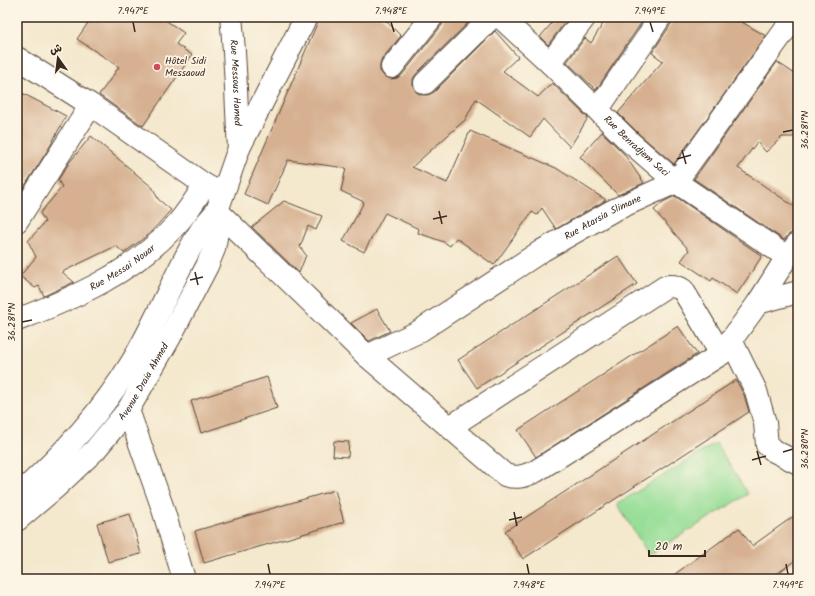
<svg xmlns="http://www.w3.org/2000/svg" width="815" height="596" font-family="Kalam,'Playpen Sans Arabic',sans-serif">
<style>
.pitch{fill:#97de97;stroke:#69845a}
.building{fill:#d6b090}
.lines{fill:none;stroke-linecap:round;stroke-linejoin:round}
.minor-casing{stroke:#574638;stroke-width:24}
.minor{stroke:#fff;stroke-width:22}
.ticks{fill:none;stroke:#3b2a1e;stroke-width:1.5}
.poi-dot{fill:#d1495b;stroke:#fcf5e5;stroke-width:1.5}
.labels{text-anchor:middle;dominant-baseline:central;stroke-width:3.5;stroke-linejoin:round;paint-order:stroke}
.poi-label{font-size:10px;fill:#3b2a1e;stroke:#fcf5e5;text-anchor:start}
.street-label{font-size:10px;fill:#3b2a1e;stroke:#fcf5e5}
.neatline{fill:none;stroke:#3b2a1e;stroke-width:1.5}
.ticks-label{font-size:10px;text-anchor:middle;fill:#3b2a1e}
</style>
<rect width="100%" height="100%" fill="#fcf5e5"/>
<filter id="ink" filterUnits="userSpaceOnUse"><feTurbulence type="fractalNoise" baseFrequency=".025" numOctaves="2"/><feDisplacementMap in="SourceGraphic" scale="8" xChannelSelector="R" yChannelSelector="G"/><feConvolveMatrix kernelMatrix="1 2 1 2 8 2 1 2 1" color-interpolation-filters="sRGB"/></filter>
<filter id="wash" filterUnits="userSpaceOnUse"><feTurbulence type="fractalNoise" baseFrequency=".012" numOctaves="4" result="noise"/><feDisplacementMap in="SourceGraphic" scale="16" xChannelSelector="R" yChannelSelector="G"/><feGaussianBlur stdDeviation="0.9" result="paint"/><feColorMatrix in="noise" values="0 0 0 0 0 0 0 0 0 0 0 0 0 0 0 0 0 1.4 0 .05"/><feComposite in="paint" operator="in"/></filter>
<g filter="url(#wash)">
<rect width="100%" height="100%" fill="#f4e8cd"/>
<path class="pitch" d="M716,443L748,494L649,555L617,504Z"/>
<g id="blocks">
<g class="building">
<path d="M92,17H161L184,33L176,44L192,55L143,126L99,95L119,67L77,39Z"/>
<path d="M320,17H382L401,36L382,59L380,65V71L384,76L391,79L397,78L402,75L442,25L444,17H474L416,74L413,79V86L416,92L421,95H428L434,92L495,31L518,57L503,71L538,97L552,83L588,118L570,147L543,119L530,137L476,99L465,120L412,167L447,183L470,131L556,168L606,200L556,229L542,208L537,215L532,212L494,265L456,238L450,246L444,242L418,233L419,229L385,213L364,252L343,241L364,202L341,191L346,168L288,160L268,205L244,194Z"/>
<path d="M557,17H559L565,22L548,45L540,37Z"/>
<path d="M607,17H645L596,90L567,62L585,38L591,43Z"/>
<path d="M672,17H733L766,36L674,164L639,134L618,113L663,61L652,53L671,24Z"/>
<path d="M777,62L798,76V137H782L766,152L757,142L738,168L798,209V230L788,235L784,240L694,179Z"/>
<path d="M22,93L66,116L49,148L17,198V102Z"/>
<path d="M602,132L624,154L644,183L618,195L580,157Z"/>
<path d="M91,136L153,188L158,199L171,210L149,234L124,253L116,246L62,272L74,282L44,296L39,286L35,288L20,276L36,257L28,241L45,222L40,213L62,187L58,180L69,163Z"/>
<path d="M675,196L762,256L737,294L713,278L711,281L681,261L689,250L654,210L663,202Z"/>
<path d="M284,201L322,216L316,230L308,226L300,247L306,255L299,273L252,227Z"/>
<path d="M618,256L637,284L477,388L458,360Z"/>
<path d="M377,309L390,331L369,341L351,323Z"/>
<path d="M678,326L697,354L536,457L518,430Z"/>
<path d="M267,377L277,408L201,433L191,401Z"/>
<path d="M736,380L744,395L749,412L523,559L505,531Z"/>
<path d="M334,441L349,442L348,457L333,456Z"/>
<path d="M335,490L344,522L204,563L195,531Z"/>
<path d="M798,513V558L770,579H668L739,528L752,546Z"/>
<path d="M130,514L141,554L108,562L97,523Z"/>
</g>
</g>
</g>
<g filter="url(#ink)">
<use href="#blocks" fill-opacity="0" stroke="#574638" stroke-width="1"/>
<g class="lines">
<g class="minor-casing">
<g id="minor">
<path id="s1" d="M231,17C236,61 236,104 239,148"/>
<path id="s2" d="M500,17L550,63L631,143L676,182L787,257"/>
<path d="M17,58L91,105L205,185L222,194"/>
<path d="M550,63L585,17"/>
<path d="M392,67L432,17"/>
<path d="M425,83L492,17"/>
<path d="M598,109L646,39L660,17"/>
<path d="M217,211L367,356L505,475C517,479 525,476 536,471L721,354L758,303L787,257L798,243"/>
<path d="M17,221L91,105"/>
<path d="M758,303L798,292"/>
<path id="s3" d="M17,320C74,298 132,273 174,227C186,215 195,199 205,185"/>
<path d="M731,340L756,391L765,423L767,445L774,451L798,463"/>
<path id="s4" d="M367,356L418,332L543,250L612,211L676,182L788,26"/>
<path d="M128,410L162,506L184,579"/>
<path d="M450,427L665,287C672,285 677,286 683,290L721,354"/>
<path d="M17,496C61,457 101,413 132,362C156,322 173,278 196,238L203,227L217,211"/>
<path id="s5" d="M17,520L56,487L95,450L128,410L170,337L207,266L214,249L217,232V211L239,148L306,17"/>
</g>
</g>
<use href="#minor" class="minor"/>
</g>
</g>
<path class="ticks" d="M133,22L135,32M391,22L394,32M650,22L653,32M783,132L793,130M682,150L686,164M677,159L691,155M439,211L442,224M433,219L447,216M195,272L198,285M190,280L203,277M22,322L32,320M757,451L761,465M783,452L793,449M752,460L766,456M514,512L517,526M509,520L522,517M268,564L270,574M527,564L529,574M786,564L788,574"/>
<circle class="poi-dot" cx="157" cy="67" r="4"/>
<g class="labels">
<g class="poi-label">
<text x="165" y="61">Hôtel Sidi<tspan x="165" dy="12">Messaoud</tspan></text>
</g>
<g class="street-label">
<text stroke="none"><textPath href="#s1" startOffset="66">Rue Messous Hamed</textPath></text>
<text stroke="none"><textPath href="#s2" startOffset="188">Rue Benradjem Saci</textPath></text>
<text stroke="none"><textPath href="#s4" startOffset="274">Rue Atarsia Slimane</textPath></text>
<text stroke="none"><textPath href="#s3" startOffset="118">Rue Messai Nouar</textPath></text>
<text stroke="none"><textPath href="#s5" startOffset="189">Avenue Draia Ahmed</textPath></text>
</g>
</g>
<rect width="815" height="596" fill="none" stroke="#fcf5e5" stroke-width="44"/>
<g transform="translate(58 58) rotate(346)" stroke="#fcf5e5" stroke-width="3" paint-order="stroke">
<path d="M0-3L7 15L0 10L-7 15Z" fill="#3b2a1e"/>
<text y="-6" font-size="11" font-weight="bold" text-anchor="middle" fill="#3b2a1e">ش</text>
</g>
<path d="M649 550v6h56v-6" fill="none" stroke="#3b2a1e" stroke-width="2"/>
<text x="655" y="550" font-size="12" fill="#3b2a1e" stroke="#fcf5e5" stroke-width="3" paint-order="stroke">20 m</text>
<rect x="22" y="22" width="771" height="552" class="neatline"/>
<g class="ticks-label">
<text x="133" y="14">7.947°E</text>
<text x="391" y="14">7.948°E</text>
<text x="650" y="14">7.949°E</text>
<text transform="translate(804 130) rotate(-90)" y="4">36.281°N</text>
<text transform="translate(11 322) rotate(-90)" y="4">36.281°N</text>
<text transform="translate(804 449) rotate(-90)" y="4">36.280°N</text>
<text x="270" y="588">7.947°E</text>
<text x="529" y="588">7.948°E</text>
<text x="788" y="588">7.949°E</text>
</g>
</svg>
